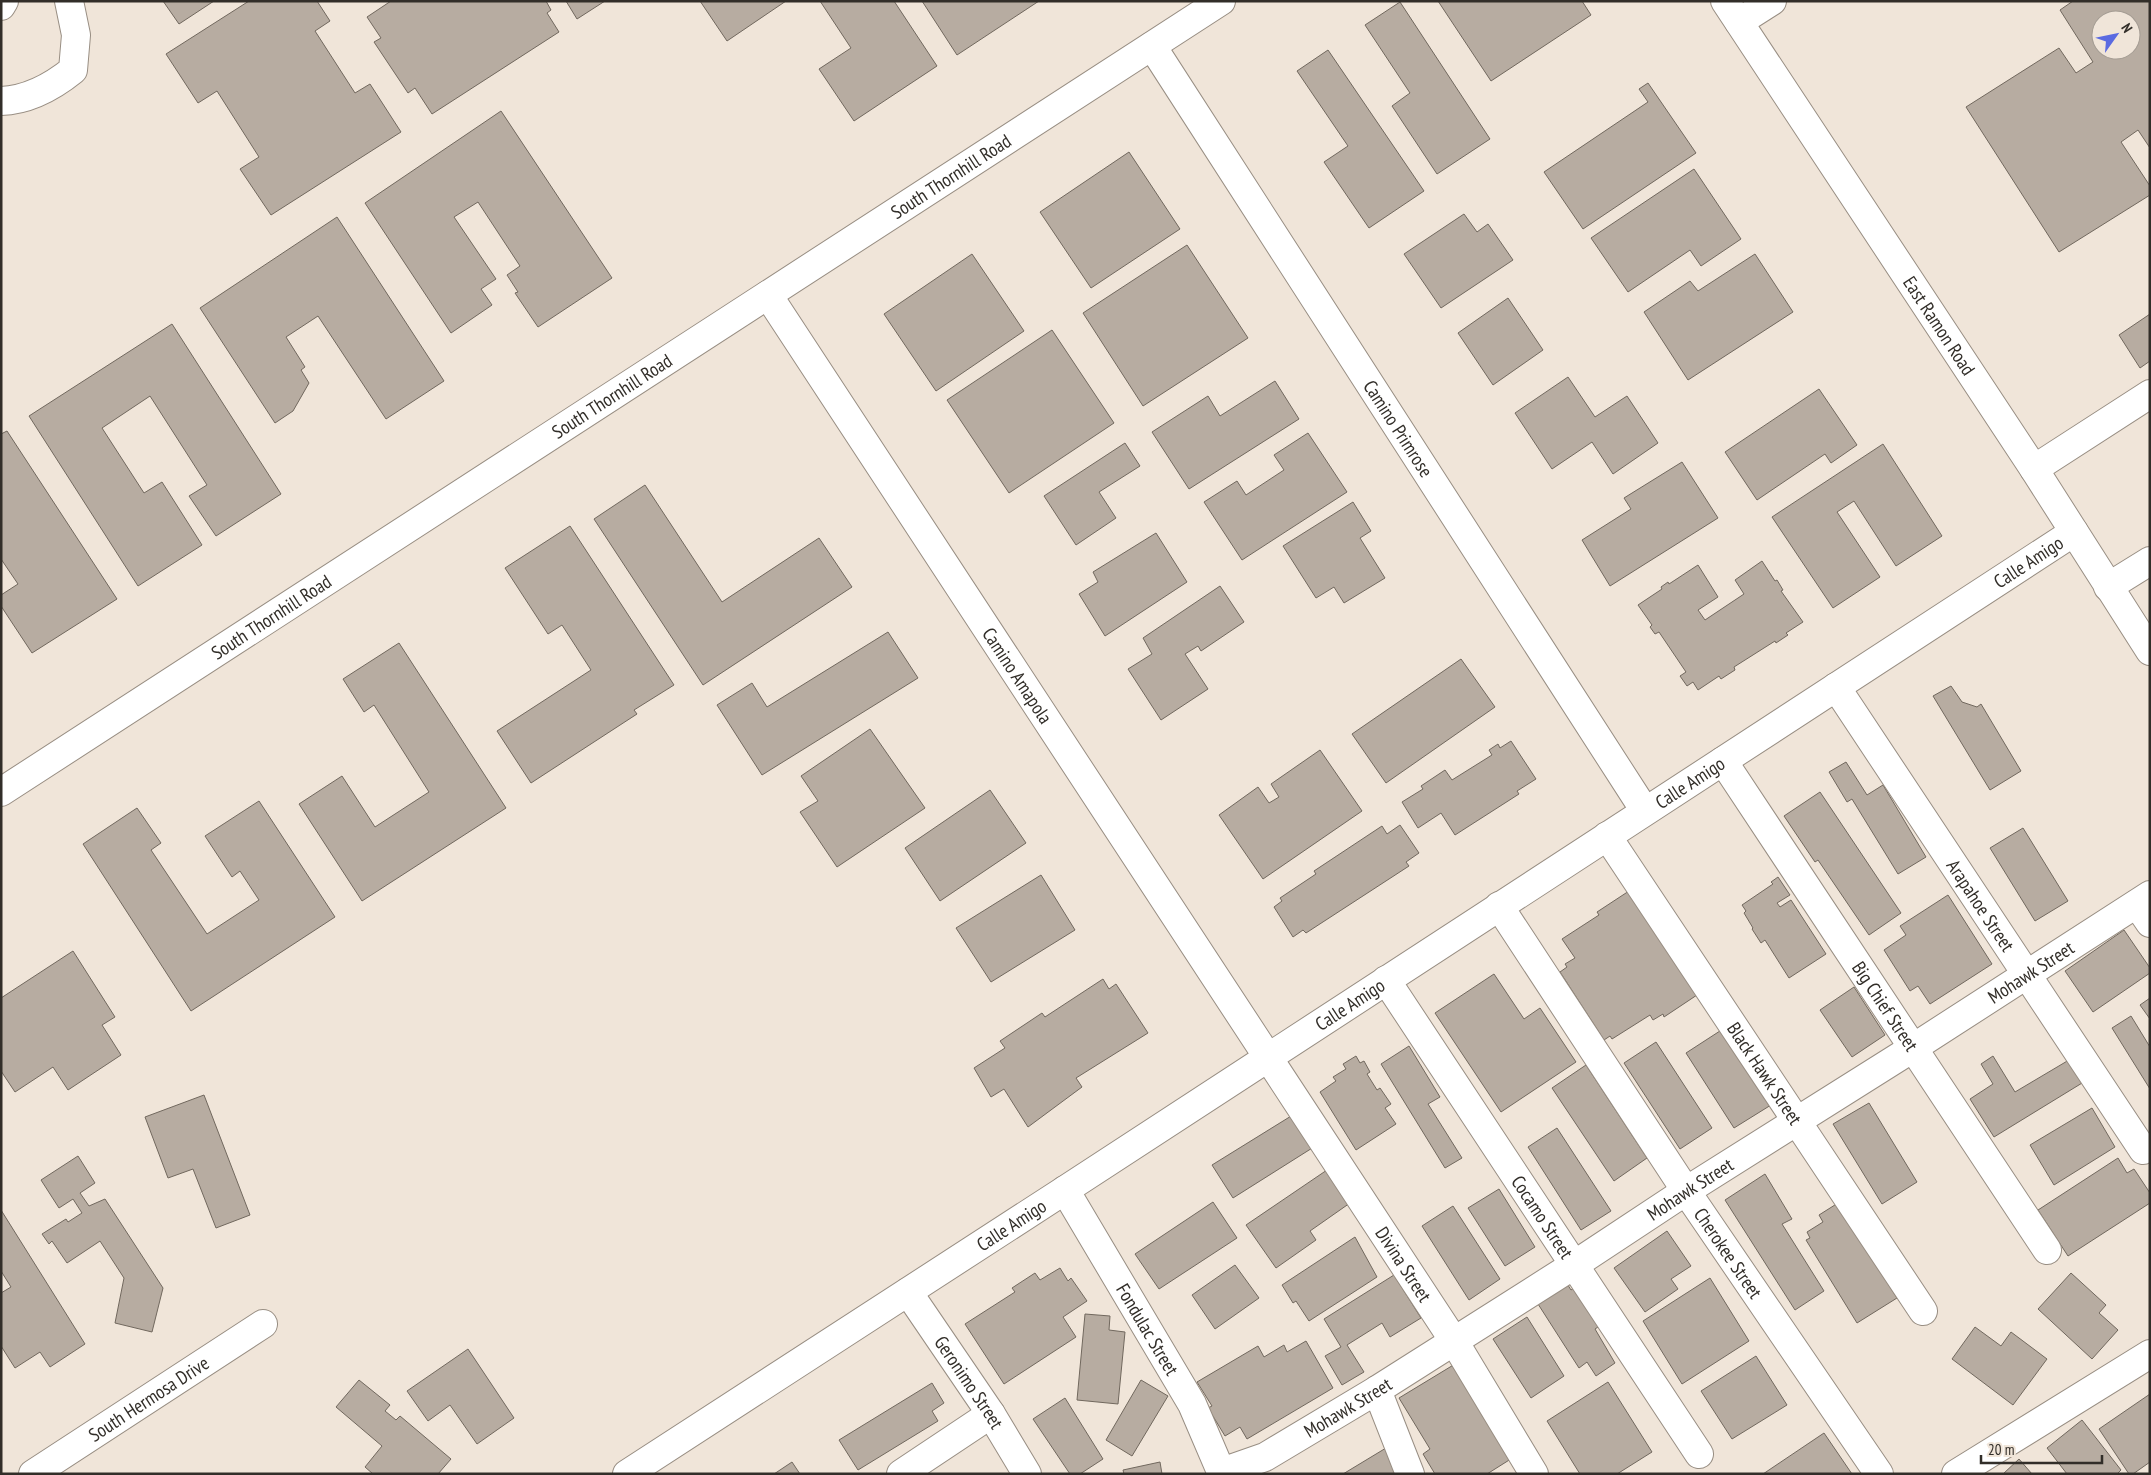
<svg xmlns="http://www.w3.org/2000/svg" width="2151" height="1475" font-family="'PT Sans Narrow',sans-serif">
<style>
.building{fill:#b7aca1;stroke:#71685e;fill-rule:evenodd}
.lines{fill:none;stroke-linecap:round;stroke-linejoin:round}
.minor-casing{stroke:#988e83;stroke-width:30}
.major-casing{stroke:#988e83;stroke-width:30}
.minor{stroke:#fff;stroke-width:28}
.major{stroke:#fff;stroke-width:28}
.labels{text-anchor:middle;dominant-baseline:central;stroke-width:4;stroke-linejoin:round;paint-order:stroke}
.street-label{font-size:19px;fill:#322e29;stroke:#f0e5d9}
</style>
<rect width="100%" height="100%" fill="#f0e5d9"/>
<g class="building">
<path d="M163,1H214L179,24Z"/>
<path d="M249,1H317L330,21L315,31L355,93L370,84L401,132L271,215L240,169L259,157L217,91L198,103L166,54Z"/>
<path d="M391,1H546L551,10L547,13L559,32L432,114L415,88L408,93L374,42L381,38L367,17Z"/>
<path d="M566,1H605L577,19Z"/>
<path d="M700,1H786L727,41Z"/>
<path d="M820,1H894L937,66L854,121L819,69L851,48Z"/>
<path d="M922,1H1039L957,55Z"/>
<path d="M1438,1H1582L1591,15L1491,81Z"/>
<path d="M2073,1H2150V148L2138,130L2121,142L2150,186V195L2059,252L1966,107L2059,48L2076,73L2093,62L2060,10ZM2101,20H2131V50H2101Z"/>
<path d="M1400,2L1490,139L1437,174L1392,106L1410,93L1365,25Z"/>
<path d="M1328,50L1424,191L1369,228L1324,162L1348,146L1297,71Z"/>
<path d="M1648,83L1696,153L1583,229L1544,172L1648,102L1639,89Z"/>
<path d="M501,111L612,278L538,327L515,293L518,292L507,275L520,266L478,202L454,217L496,279L481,289L492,305L451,333L365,203Z"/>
<path d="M1129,152L1180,229L1091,288L1040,212Z"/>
<path d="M1694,169L1741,239L1701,266L1690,250L1628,292L1591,238Z"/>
<path d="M1464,214L1477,232L1488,224L1513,260L1441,308L1404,254Z"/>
<path d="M337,217L444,381L386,419L318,316L286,337L305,367L301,370L309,383L293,411L275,423L200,308Z"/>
<path d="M1187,245L1248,338L1143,406L1083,313Z"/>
<path d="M972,254L1024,331L936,391L884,314Z"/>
<path d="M1755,254L1793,312L1688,380L1644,312L1690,281L1698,291Z"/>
<path d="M1508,298L1543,350L1493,385L1458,333Z"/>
<path d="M2150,314V361L2140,368L2119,335Z"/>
<path d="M172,324L281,494L216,536L189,496L207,485L150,396L102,428L144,493L162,482L202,545L138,586L29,416Z"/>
<path d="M1052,330L1114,423L1009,493L947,400Z"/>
<path d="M1568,377L1595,417L1627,396L1658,443L1613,474L1592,442L1552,469L1515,413Z"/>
<path d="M1275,381L1299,419L1189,489L1152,432L1208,396L1220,416Z"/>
<path d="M1819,389L1857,445L1831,463L1825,454L1757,500L1725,452Z"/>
<path d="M7,431L117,599L32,653L1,606V595L18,584L1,559V434Z"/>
<path d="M1308,433L1347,492L1242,560L1204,502L1237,481L1246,495L1284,470L1274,455Z"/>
<path d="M1125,443L1140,466L1099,492L1116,518L1076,545L1044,496Z"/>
<path d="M1883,444L1942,536L1896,566L1854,501L1837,512L1880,577L1833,608L1772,517Z"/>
<path d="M1682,462L1718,518L1610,586L1582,540L1631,509L1624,498Z"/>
<path d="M645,485L722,602L819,538L852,587L703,685L594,519Z"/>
<path d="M1353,502L1371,531L1360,538L1385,578L1344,603L1334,587L1316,598L1283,546Z"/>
<path d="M570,526L674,685L634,710L637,714L531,783L497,731L591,670L562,625L548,634L505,568Z"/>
<path d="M1156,533L1187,582L1105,636L1079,594L1098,582L1093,572Z"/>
<path d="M1762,561L1775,581L1777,580L1783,590L1781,591L1803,622L1786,633L1788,635L1776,643L1775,641L1734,667L1735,670L1721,679L1719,676L1698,690L1693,682L1687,686L1680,676L1686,672L1659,632L1655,634L1650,627L1652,625L1638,605L1662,589L1661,587L1668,582L1669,584L1698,565L1718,597L1698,610L1705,620L1744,594L1735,580Z"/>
<path d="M1220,586L1244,622L1201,651L1198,646L1185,654L1208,689L1161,720L1128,669L1152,654L1143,638Z"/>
<path d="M888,632L918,678L762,775L717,705L752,683L767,707Z"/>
<path d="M399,643L506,808L362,901L299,804L342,776L375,827L429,792L374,705L364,712L343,679Z"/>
<path d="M1461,659L1495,707L1386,783L1352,734Z"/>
<path d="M1951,686L1962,702L1977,707L1981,704L2021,771L1990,790L1933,696Z"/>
<path d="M870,729L925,808L837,867L800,812L818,801L801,776Z"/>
<path d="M1511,741L1536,779L1517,791L1519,794L1455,835L1441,813L1418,828L1402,802L1423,789L1421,786L1445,770L1452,780L1492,755L1489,750L1498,744L1500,748Z"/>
<path d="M1320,750L1362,811L1263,879L1219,815L1258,787L1269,803L1279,797L1271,784Z"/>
<path d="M1846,762L1867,795L1883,785L1926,857L1898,874L1852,799L1847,802L1829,772Z"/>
<path d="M990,790L1026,843L940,901L905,848Z"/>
<path d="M1820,792L1901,913L1869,935L1818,860L1815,862L1784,816Z"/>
<path d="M259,801L335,917L191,1011L83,844L137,808L161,843L151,850L207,934L259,900L240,871L232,877L205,836Z"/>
<path d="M1400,825L1419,853L1406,862L1409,866L1306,933L1303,930L1293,937L1274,907L1282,901L1280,898L1316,874L1314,871L1382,826L1387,834Z"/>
<path d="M2023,828L2068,901L2035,921L1990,848Z"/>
<path d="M1041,875L1075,930L991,982L956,928Z"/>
<path d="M1778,877L1790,895L1777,903L1780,907L1791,900L1826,954L1789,978L1765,940L1761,943L1752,929L1753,928L1744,913L1746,911L1742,905L1773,884L1771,882Z"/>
<path d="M1629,891L1697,995L1664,1017L1663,1014L1653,1020L1650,1015L1612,1039L1610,1036L1604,1040L1560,972L1567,967L1565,964L1575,958L1562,939L1599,915L1597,912Z"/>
<path d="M1948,895L1992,964L1930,1004L1918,986L1910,991L1884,950L1906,935L1900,926Z"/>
<path d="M2124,930L2150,968V973L2093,1012L2065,971Z"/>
<path d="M73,951L115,1017L102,1025L121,1055L68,1090L53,1067L15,1092L1,1071V998Z"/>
<path d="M1494,974L1524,1019L1540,1008L1576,1062L1501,1112L1435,1013Z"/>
<path d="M1103,979L1109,989L1116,984L1148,1033L1076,1078L1082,1087L1028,1127L1004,1089L991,1097L974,1068L1005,1048L1000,1041L1042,1013L1045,1017Z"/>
<path d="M1854,987L1885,1035L1852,1057L1820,1010Z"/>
<path d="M2150,998V1019L2140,1005Z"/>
<path d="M2131,1016L2150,1047V1089L2112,1028Z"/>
<path d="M1723,1029L1771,1105L1734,1128L1686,1053Z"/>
<path d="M1656,1042L1712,1128L1680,1149L1624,1063Z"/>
<path d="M1409,1046L1440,1097L1428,1104L1462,1158L1445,1168L1381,1064Z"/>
<path d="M1356,1056L1360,1063L1364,1061L1370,1072L1367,1074L1377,1090L1380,1088L1391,1104L1385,1108L1396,1124L1356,1150L1320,1092L1336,1081L1333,1077L1346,1069L1343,1064Z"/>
<path d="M1993,1056L2015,1092L2074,1057L2087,1080L1994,1137L1970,1099L1993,1084L1981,1064Z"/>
<path d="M1586,1065L1647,1158L1614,1181L1552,1088Z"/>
<path d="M204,1095L250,1215L216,1228L193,1169L168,1178L145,1117Z"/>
<path d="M1869,1103L1917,1182L1882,1204L1833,1124Z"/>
<path d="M2092,1108L2115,1147L2054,1185L2030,1145Z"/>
<path d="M1296,1113L1317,1145L1233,1198L1212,1165Z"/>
<path d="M1557,1128L1611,1211L1581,1230L1528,1147Z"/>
<path d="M78,1156L95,1183L80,1193L89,1206L105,1199L163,1288L152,1332L115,1323L124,1278L100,1241L67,1263L52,1241L49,1244L42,1234L66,1219L68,1222L82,1213L73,1199L59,1208L41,1180Z"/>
<path d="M2118,1158L2127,1173L2134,1169L2150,1193V1203L2068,1256L2038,1210Z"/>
<path d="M1327,1170L1350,1203L1310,1231L1316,1240L1276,1268L1246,1225Z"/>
<path d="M1765,1174L1792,1219L1782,1224L1824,1291L1795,1310L1725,1200Z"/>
<path d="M1499,1189L1535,1247L1505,1266L1468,1208Z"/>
<path d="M1213,1202L1237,1238L1159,1289L1135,1254Z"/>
<path d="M1838,1203L1897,1298L1857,1323L1806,1240L1810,1238L1807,1232L1823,1222L1819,1215Z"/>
<path d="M1453,1206L1500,1279L1469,1300L1422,1226Z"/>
<path d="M1,1210L85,1344L50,1367L40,1352L15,1368L1,1346V1293L11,1287L1,1271Z"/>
<path d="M1667,1231L1691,1266L1671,1279L1678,1289L1645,1312L1614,1268Z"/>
<path d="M1355,1237L1377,1277L1309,1321L1296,1301L1293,1303L1282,1285Z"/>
<path d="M1235,1265L1259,1298L1215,1329L1192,1295Z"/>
<path d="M1060,1268L1068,1281L1071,1278L1087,1301L1063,1317L1076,1337L1004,1384L965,1324L1015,1292L1012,1288L1035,1273L1040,1280Z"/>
<path d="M2071,1273L2106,1305L2099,1313L2118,1330L2092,1359L2038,1309Z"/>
<path d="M1394,1275L1421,1318L1390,1337L1382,1323L1347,1345L1364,1372L1342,1385L1325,1356L1341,1347L1324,1319Z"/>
<path d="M1710,1278L1749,1341L1682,1384L1643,1321Z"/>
<path d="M1566,1282L1571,1290L1582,1283L1607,1321L1595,1329L1615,1363L1596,1376L1587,1362L1579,1368L1538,1304Z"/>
<path d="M1085,1314L1110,1316L1109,1330L1125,1332L1118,1404L1077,1400Z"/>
<path d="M1527,1317L1564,1376L1531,1398L1493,1339Z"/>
<path d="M1975,1327L2001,1346L2011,1332L2047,1359L2013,1405L1952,1359Z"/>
<path d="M1306,1341L1333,1388L1247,1439L1240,1427L1225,1436L1208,1408L1212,1406L1197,1382L1258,1346L1264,1357L1284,1345L1287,1352Z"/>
<path d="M468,1349L514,1418L477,1444L450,1405L428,1421L407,1391Z"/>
<path d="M1756,1356L1787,1405L1732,1439L1701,1391Z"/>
<path d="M1455,1364L1514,1457L1487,1474H1435L1423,1454L1430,1449L1399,1398Z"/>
<path d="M359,1380L390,1405L385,1411L396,1420L400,1416L451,1459L438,1474H373L365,1467L382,1446L336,1407Z"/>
<path d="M1141,1380L1168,1396L1132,1456L1106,1440Z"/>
<path d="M1608,1382L1652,1452L1617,1474H1580L1547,1421Z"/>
<path d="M932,1383L944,1403L932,1411L938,1421L858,1470L839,1440Z"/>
<path d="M2150,1394V1462L2133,1474H2129L2099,1429Z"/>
<path d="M1065,1398L1103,1459L1080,1474H1070L1033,1419Z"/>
<path d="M2082,1420L2121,1470L2117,1474H2067L2047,1448Z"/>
<path d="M1824,1433L1852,1474H1763Z"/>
<path d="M1386,1448L1401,1474H1343Z"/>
<path d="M2019,1459L2032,1474H2003Z"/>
<path d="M792,1462L800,1474H774Z"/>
<path d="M1160,1462L1162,1474H1124L1123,1470Z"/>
</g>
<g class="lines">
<g class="minor-casing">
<g id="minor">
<path d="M1,6L4,1"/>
<path d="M1739,22L1772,1"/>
<path id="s1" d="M1152,46L1645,811"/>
<path d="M1,101C29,100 52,87 73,70L76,35L69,1"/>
<path id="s2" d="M768,295L1454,1341L1534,1474"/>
<path d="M2034,469L2150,394"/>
<path d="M2108,587L2150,561"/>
<path id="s3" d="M1836,687L2143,1150"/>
<path id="s4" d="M1723,761L2047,1250"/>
<path id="s5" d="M1,792L1221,1"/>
<path id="s6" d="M1607,836L1923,1311"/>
<path d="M2137,904L2150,923"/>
<path id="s7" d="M1499,906L1686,1191L1879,1474"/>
<path id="s8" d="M1386,980L1699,1454"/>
<path id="s9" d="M1065,1190L1192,1404L1222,1474"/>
<path id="s10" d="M908,1292L991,1414L1027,1474"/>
<path d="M1377,1390L1410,1474"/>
<path id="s11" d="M1222,1472L1265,1457L1377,1390L1574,1265L1686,1191L1913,1048L2150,895"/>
<path id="s12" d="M33,1474L263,1324"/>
<path id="s13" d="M627,1474L1065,1190L2074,532"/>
<path d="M901,1474L991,1414"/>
<path d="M1956,1474L2150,1354"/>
</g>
</g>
<g class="major-casing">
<g id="major">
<path id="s14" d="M1725,1L2034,469L2150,651"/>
</g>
</g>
<use href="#minor" class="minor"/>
<use href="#major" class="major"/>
</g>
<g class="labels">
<g class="street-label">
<text stroke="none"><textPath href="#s5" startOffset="1132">South Thornhill Road</textPath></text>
<text stroke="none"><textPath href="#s14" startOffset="389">East Ramon Road</textPath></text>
<text stroke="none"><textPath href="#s5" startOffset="728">South Thornhill Road</textPath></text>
<text stroke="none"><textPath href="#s1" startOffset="455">Camino Primrose</textPath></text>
<text stroke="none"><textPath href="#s13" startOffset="1672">Calle Amigo</textPath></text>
<text stroke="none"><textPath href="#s5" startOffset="322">South Thornhill Road</textPath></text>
<text stroke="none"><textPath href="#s2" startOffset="455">Camino Amapola</textPath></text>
<text stroke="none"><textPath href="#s13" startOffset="1268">Calle Amigo</textPath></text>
<text stroke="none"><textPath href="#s3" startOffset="262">Arapahoe Street</textPath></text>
<text stroke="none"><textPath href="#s11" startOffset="952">Mohawk Street</textPath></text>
<text stroke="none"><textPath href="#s13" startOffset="862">Calle Amigo</textPath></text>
<text stroke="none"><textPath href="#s4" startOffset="294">Big Chief Street</textPath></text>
<text stroke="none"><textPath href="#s6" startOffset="285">Black Hawk Street</textPath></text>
<text stroke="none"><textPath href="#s11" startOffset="548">Mohawk Street</textPath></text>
<text stroke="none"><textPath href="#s8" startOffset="284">Cocamo Street</textPath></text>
<text stroke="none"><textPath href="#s13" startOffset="458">Calle Amigo</textPath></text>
<text stroke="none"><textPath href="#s7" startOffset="416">Cherokee Street</textPath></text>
<text stroke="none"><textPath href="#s2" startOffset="1159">Divina Street</textPath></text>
<text stroke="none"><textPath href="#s9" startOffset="162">Fondulac Street</textPath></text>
<text stroke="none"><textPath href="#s10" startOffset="109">Geronimo Street</textPath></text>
<text stroke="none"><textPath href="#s12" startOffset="138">South Hermosa Drive</textPath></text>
<text stroke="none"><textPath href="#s11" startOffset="142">Mohawk Street</textPath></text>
</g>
</g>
<rect width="2151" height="1475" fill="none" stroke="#322e29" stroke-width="5"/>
<g transform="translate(2116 35) rotate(57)"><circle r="24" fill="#f0e5d9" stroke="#a49c93"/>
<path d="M0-4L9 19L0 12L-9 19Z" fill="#5a6ae1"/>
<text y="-8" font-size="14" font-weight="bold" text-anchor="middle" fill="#322e29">N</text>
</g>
<path d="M1981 1455v8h121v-8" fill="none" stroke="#322e29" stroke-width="2.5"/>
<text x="1988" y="1455" font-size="15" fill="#322e29" stroke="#f0e5d9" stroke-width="4" paint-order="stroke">20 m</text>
</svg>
